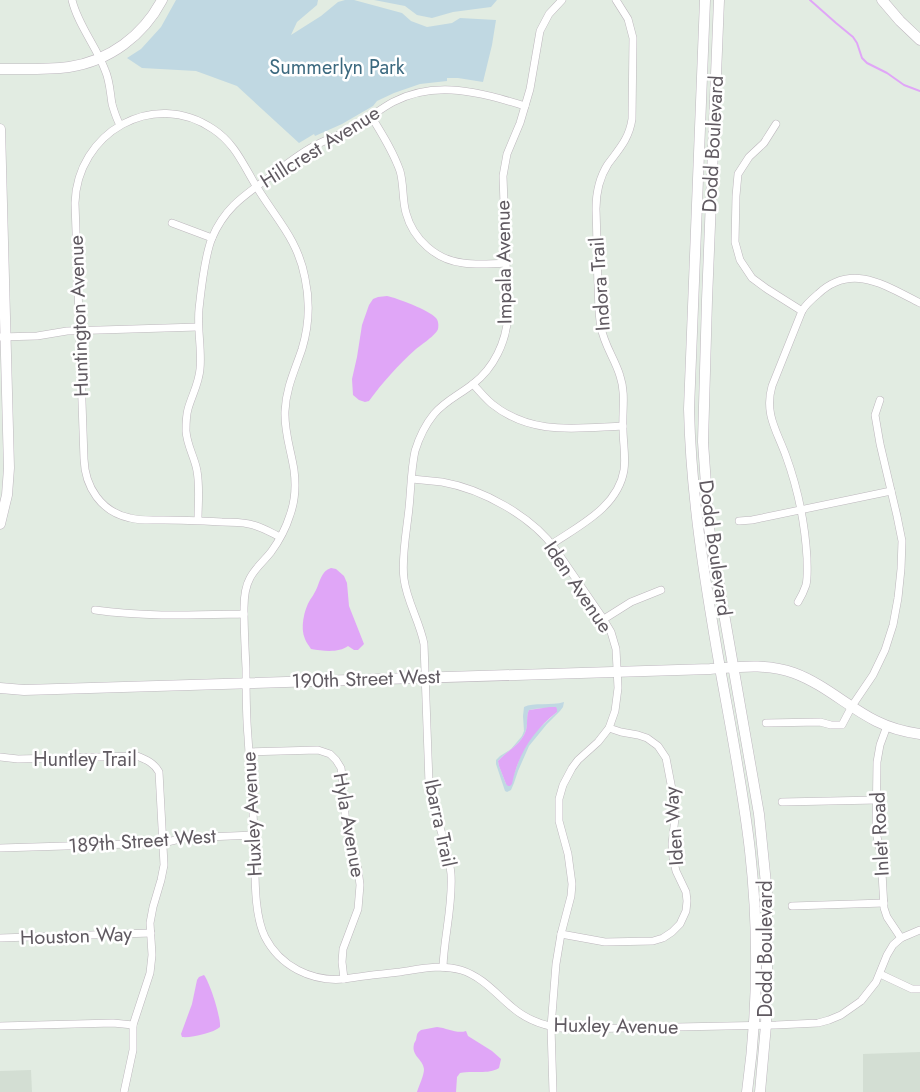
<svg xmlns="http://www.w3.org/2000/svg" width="920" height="1092" font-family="Jost,sans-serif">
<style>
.education{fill:#d3ded3}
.green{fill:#c0d8e2;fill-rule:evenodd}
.water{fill:#e0a6f7}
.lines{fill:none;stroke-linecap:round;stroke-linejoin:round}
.stream{stroke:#e0a6f7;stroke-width:2}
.street-casing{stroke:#bdb7bd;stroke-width:8}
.secondary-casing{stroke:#beb7bf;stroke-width:11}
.street{stroke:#fff;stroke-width:7}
.secondary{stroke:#fff;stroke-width:10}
.labels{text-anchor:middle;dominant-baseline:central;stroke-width:5;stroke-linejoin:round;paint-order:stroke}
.park-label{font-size:20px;fill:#3b697f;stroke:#fff}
.street-label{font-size:20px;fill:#605a61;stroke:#fff}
</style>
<rect width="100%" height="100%" fill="#e2ece2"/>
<g class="education">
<path d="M920,1052V1092H863V1054Z"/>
<path d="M31,1070L32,1092H0V1071Z"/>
</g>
<g class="green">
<path d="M176,0H318L317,5L297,22L291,35L321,16L338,2L345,0H354L402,13L411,21L427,27L452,23L460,18L496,20L492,45L483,82L458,78H447V81L420,84L394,93L377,101L373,106L342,124L315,136L314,134L299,143L237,86L196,71L142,68L127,58L141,49L161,27Z"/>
<path d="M374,0H497L491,7L453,12L432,18L417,15L405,6Z"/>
<path d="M564,702L563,707L560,711L547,724L529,746L518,771L514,783L511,790L507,792L505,791L496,764V760L500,756L511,749L522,736L524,731L523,716L524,707C533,702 552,706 564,702ZM543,708L557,712L534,733L522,752L513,777L506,784L499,766L498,761C507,751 522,744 526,730C528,724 526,717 529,710L534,709Z"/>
</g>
<g class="water">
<path d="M387,296C397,298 429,310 436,318C438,320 439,325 438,329C436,335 421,345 416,349C398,365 383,382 369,401L365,402L359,400L353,395L352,379L357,357L362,325L369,305L373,299L378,297Z"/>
<path d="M331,568L336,569L344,576L347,583L349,606L364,644L358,650H354L348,646C339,653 323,651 311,649C309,646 306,642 305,639C300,628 304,610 310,600C312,597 314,594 316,590C320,582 321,571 331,568Z"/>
<path d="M550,707H556L557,709V712C533,731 518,754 512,784L510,786H508L506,784L499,766L498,761C507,751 522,744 526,730C528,723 526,716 529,710Z"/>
<path d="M204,975C210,983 221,1017 220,1027C213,1033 192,1038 182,1037L181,1034L192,1004L197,980L199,977Z"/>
<path d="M437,1027C447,1028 457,1034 466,1031L468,1036L492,1051L501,1059L499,1068C488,1075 473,1070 460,1073L457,1077L456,1092H417C419,1085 424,1076 424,1069C423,1059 411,1056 414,1044C414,1043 415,1042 416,1040C417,1035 416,1034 421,1030Z"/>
</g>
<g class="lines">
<path class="stream" d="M810,0L836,23L853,37L857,43L862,58L867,63L887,73L904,85L920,91"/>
<g class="street-casing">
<g id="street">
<path d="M72,0C78,25 96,46 105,70C110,81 110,92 112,104C114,111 116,118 120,125"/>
<path d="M371,116C382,134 393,151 400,171C404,185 402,199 406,213C413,239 436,260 463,263C477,265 492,264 506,263"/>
<path d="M776,124L764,143L749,157L738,174L736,196L735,242L740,260L752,278L767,289L802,311"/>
<path d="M172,223L212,238"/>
<path d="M0,337L37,336L67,331L198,327"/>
<path d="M473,384C479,391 485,398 492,404C532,436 576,428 623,426"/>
<path d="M412,479C422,480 432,481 442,482C482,489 532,516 556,550L602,617L611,632L616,649L618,688L615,711L609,728L598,742L578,760L572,768L563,785L559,799V821L568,854L572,884L571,896L561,934L556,964L551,1027L553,1092"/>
<path d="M198,520C198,504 200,487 197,471C195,458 187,446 186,431C186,424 186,416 188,409C192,395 199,383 200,369C202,349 197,329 199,309C201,290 205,255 212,238C225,207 245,195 271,176C285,165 299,154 314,146C325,140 338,136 349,130C365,122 378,110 393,102C437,79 482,93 525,106"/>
<path d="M739,521L752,520L891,491"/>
<path d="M280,537C270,532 260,526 249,524C240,522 231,522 222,522C203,521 183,520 164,520C153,520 141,521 130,518C101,512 85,487 84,459L75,203C77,133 153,88 213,129C236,144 244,167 258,189C277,220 298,240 305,278C310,301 309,326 302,349C295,370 286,388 285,411C284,432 291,450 294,470C296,485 295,501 290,515C286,528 279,541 271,552C264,561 255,568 250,578C245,587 244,598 244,608C244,628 245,648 246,668C246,691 246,714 248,737C250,770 253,802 254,835C256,865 252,910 265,937C280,966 311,982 344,979C362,976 381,974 400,972C420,969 441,964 461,970C483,977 496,994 513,1008C531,1023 554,1029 577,1029L776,1025L818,1023L829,1020L841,1015L861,1001L876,982L887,955L893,945L901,938L920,930"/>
<path d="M552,544C580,525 618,507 624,470C626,457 623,442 623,429C622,411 626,394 620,376C615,359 604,345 601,327C598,313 599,299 598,285C597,260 597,235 596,209C596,194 599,178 608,164C619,149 629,139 632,119L633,38L628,19L616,0"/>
<path d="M798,602C801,597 804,591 806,585C808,576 807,567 807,558C805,524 798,489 786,456C777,431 764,414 772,386L802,311C806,304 812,299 818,294C852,262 886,286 920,303"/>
<path d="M95,610C144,617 194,615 244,614"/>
<path d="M604,619L631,602L661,590"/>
<path d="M766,723L820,722L831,725H842L852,706L873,675L885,650L893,625L898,598L901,569L902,541L897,516L880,444L875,415L880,400"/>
<path d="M887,726L880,745L877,762L876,832L881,855L884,908L887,917L901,938"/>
<path d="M249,752L318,750L330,754L336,760L341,768L342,776L346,826L358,869L360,885L358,909L343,949L342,962L344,979"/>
<path d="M0,757L18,759L137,756C147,760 154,763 159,772L164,865L161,880L153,907L150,923L152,955L150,973L133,1025V1050L124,1092"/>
<path d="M782,802L877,800"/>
<path d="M0,848L163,843L184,838L254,835"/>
<path d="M792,906L884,903"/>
<path d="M561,934L605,942L653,941L663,938L672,932L680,924L686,911L687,901L686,892L676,871L673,858L672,844L675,818V805L666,758L658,746L647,738L638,735L621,732L609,728"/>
<path d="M0,938L151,933"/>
<path d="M443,967C444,936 453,906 451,874C448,843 433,815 429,783L424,644C420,622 407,602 404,579C401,558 407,529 409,508C411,489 411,469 415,451C419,438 425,425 434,414C445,401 459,395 473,384C494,368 506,342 508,316L503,176L507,154L520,123L530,89L540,31L549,14L562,0"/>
<path d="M880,974L912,989H920"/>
<path d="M0,1026L113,1023L133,1025"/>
</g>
</g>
<g class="secondary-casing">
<g id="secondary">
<path d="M705,0L689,409C691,496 705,582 720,668C731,729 743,789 750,851C759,931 758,1012 747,1092"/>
<path d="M719,0L707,300L703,442L709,528L759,814L767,894V981L766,1025L760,1092"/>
<path d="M882,0L900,21L920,40"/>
<path d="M0,69C23,69 46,70 69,67C109,61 143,36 162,0"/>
<path d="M0,129L9,468L7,495L0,524"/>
<path d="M0,688L24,690L710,669C739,667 766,663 794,673C824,684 848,707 876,721C890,728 905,732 920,734"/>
</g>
</g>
<use href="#street" class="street"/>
<use href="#secondary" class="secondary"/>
</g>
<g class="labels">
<g class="park-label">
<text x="337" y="67">Summerlyn Park</text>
</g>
<g class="street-label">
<text transform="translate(713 144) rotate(-87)">Dodd Boulevard</text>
<text transform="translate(320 147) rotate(-32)">Hillcrest Avenue</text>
<text transform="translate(504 262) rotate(-91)">Impala Avenue</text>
<text transform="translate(600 284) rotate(-94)">Indora Trail</text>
<text transform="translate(79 316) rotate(-92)">Huntington Avenue</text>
<text transform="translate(715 548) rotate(82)">Dodd Boulevard</text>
<text transform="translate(578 587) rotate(56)">Iden Avenue</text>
<text transform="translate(366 679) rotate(-2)">190th Street West</text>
<text x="85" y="759">Huntley Trail</text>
<text transform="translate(252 814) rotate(-93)">Huxley Avenue</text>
<text transform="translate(440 823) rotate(78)">Ibarra Trail</text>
<text transform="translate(349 825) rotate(80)">Hyla Avenue</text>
<text transform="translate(674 826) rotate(-94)">Iden Way</text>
<text transform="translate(880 834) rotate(-93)">Inlet Road</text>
<text transform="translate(142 841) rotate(-4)">189th Street West</text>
<text transform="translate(76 936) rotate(-2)">Houston Way</text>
<text transform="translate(765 949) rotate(-90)">Dodd Boulevard</text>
<text transform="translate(616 1026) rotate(1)">Huxley Avenue</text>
</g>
</g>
</svg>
